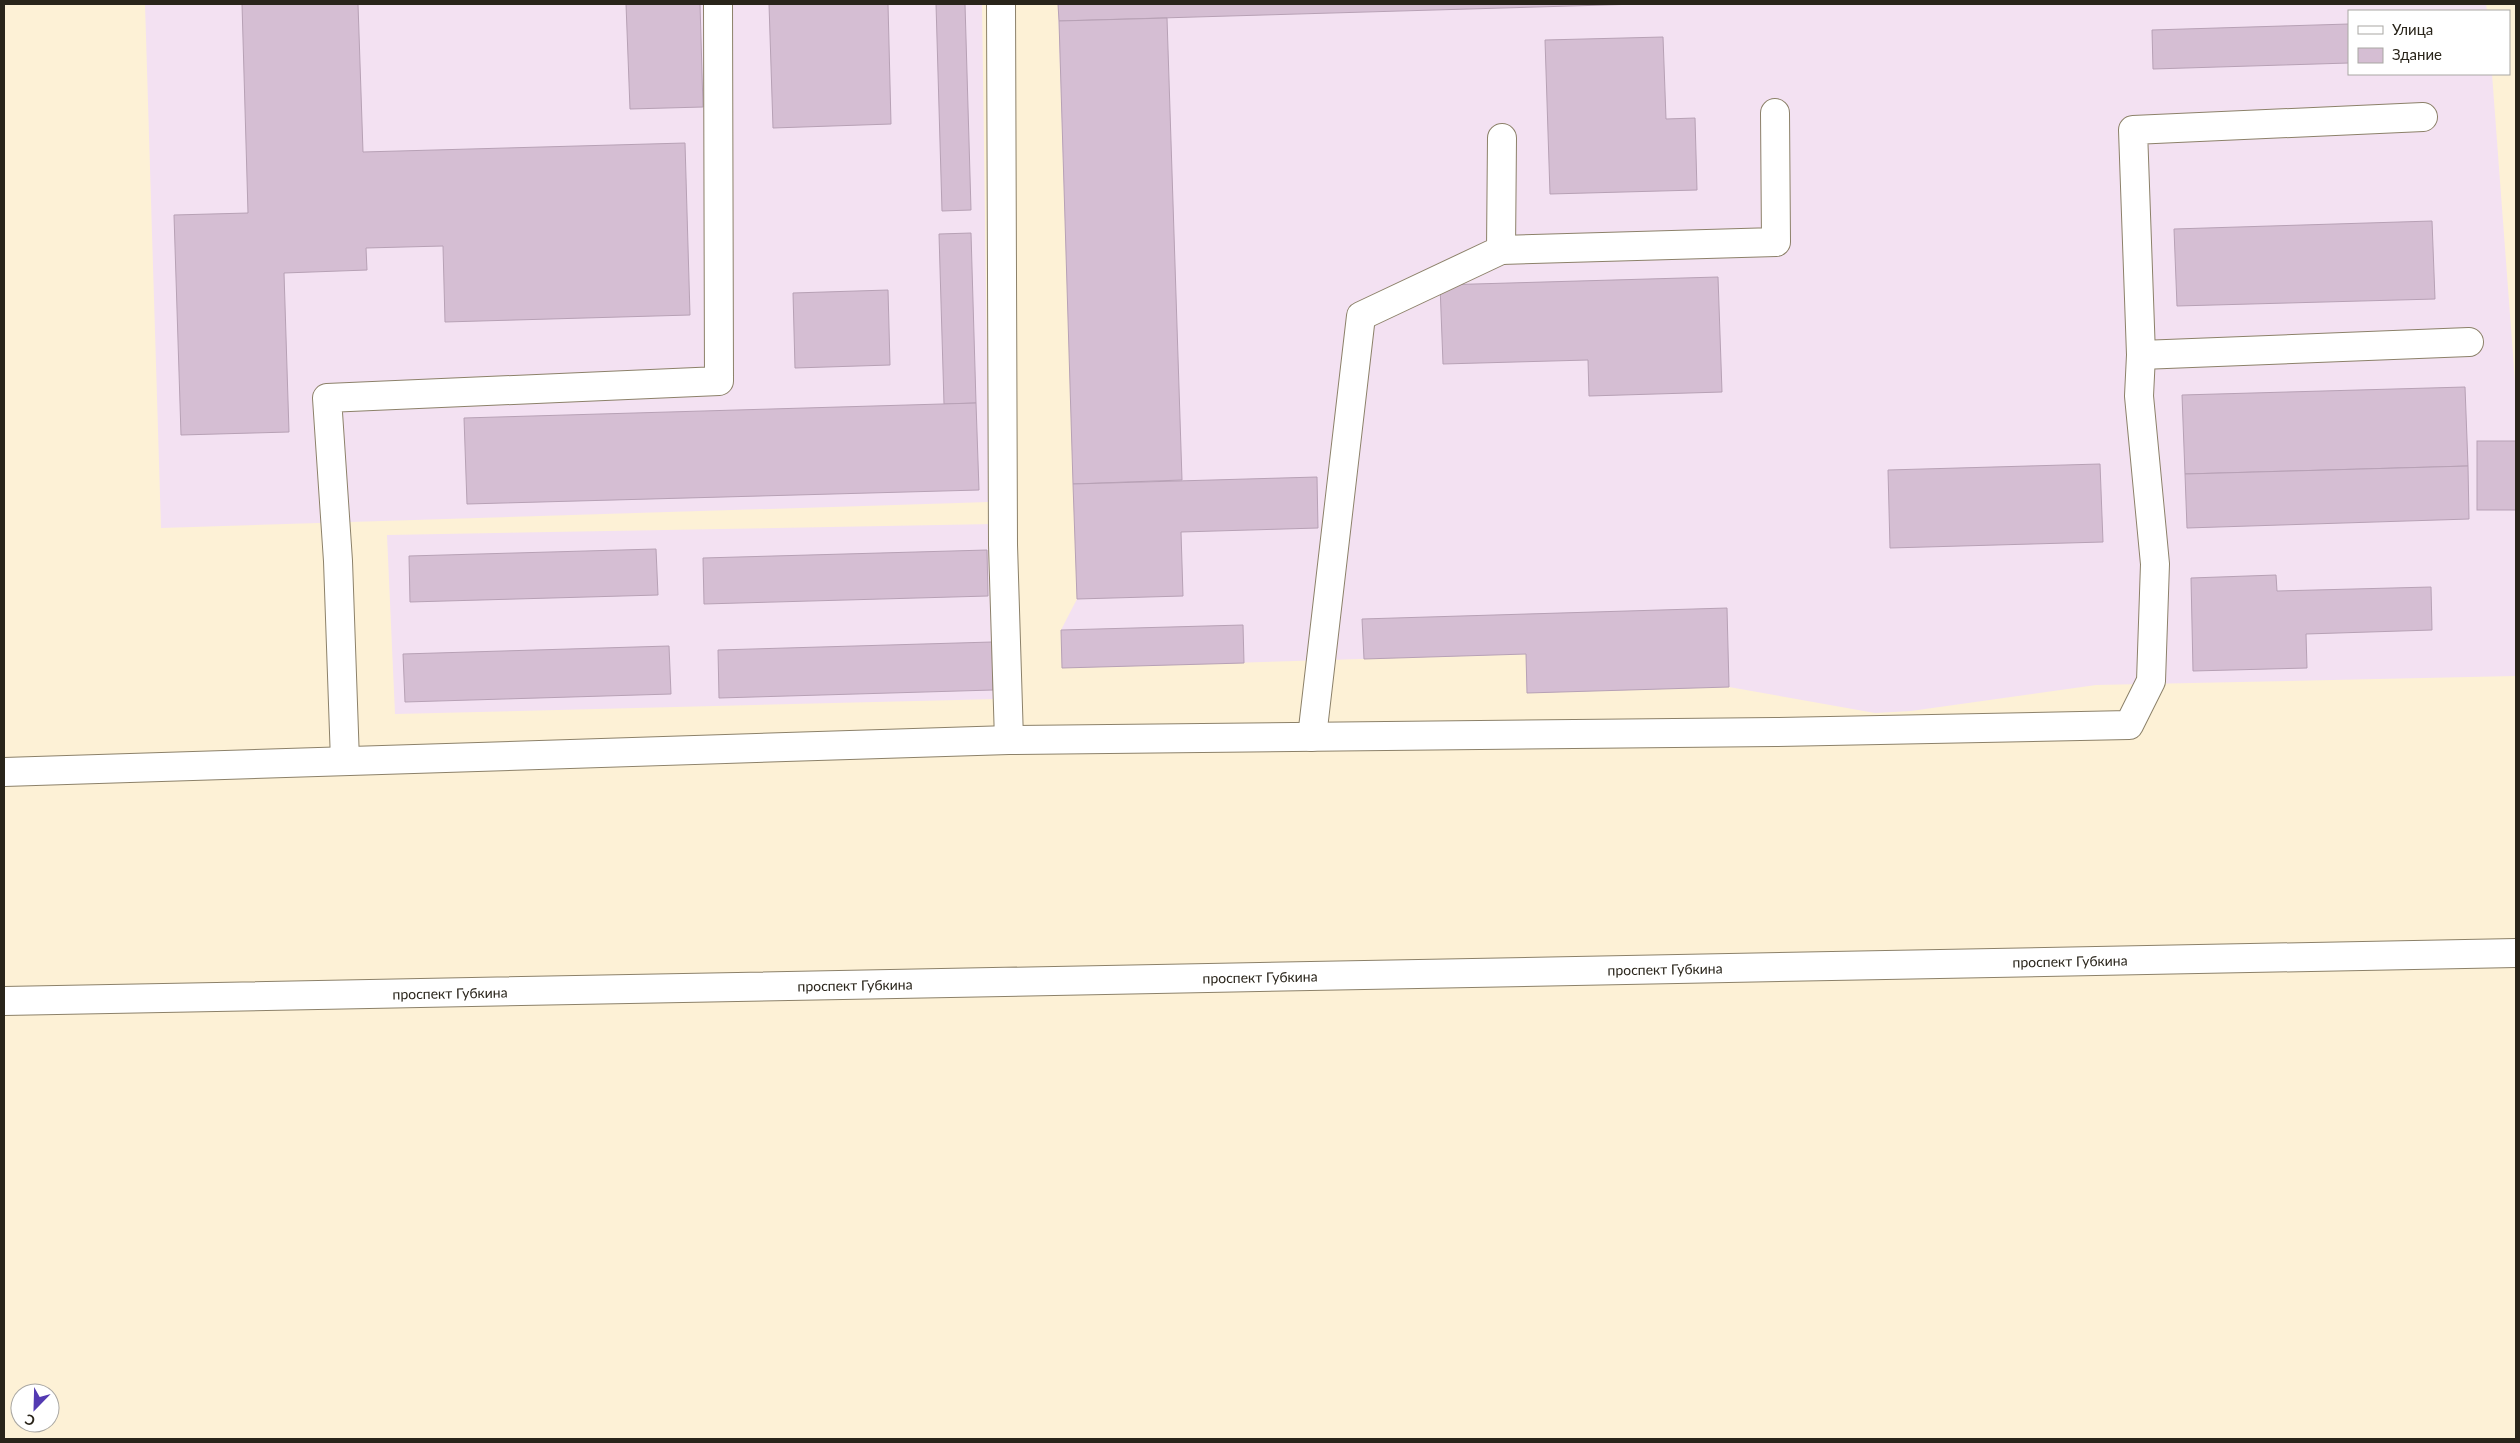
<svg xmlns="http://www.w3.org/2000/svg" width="2520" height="1443" font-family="Lato,sans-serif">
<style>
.industrial{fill:#f3e1f2}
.building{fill:#d5bed3;stroke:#b7a1b5}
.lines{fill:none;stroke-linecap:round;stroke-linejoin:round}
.minor-casing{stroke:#8c8169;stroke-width:30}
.minor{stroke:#fff;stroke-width:28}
.labels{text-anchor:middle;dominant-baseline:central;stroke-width:4;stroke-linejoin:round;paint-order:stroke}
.street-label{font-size:14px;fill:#29241a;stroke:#fff}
</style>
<rect width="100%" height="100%" fill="#fdf1d6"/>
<g class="industrial">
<path d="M145,4H982L989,502L161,528Z"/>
<path d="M1058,4H2486L2487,11H2349V74H2492L2516,395V676L2096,685L1911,711L1875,713L1729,687L1527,693L1526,654L1062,668L1061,630L1077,599Z"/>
<path d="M994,524L998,699L395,714L387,535Z"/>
</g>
<g class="building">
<path d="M242,4H358L363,152L685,143L690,315L445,322L443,246L366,248L367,270L284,273L289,432L181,435L174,215L248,213Z"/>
<path d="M626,4H700L703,107L630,109Z"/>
<path d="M769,4H888L891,124L773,128Z"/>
<path d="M936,4H965L971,210L942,211Z"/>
<path d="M1058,4H1639L1059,21Z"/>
<path d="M1167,18L1182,480L1073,484L1059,21Z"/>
<path d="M2349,24V63L2153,69L2152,30Z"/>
<path d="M1663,37L1666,119L1695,118L1697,190L1550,194L1545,40Z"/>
<path d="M2432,221L2435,299L2177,306L2174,229Z"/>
<path d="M971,233L976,403L944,404L939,234Z"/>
<path d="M1718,277L1722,392L1589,396L1588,360L1443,364L1440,285Z"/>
<path d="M888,290L890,365L795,368L793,293Z"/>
<path d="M2465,387L2468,466L2185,474L2182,395Z"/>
<path d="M976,403L979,490L467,504L464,418Z"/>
<rect x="2477" y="441" width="39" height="69"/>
<path d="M2100,464L2103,542L1890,548L1888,470Z"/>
<path d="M2468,466L2469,519L2187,528L2185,474Z"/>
<path d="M1317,477L1318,528L1181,532L1183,596L1077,599L1073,484Z"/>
<path d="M656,549L658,595L410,602L409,556Z"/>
<path d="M987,550L988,596L704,604L703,558Z"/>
<path d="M2276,575L2277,591L2431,587L2432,630L2306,634L2307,668L2193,671L2191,578Z"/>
<path d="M1727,608L1729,687L1527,693L1526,654L1364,659L1362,619Z"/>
<path d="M1243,625L1244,663L1062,668L1061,630Z"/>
<path d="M992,642L993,690L719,698L718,650Z"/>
<path d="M669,646L671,694L405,702L403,654Z"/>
</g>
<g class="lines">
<g class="minor-casing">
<g id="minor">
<path d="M1001,4L1003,545L1009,740"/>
<path d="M1501,250L1776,242L1775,113"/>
<path d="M2141,355L2133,130L2423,117"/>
<path d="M1312,737L1361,316L1501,250L1502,138"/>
<path d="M345,761L338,561L327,398L719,381L718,4"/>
<path d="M4,772L1009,740L1775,732L2129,725L2151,681L2155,564L2139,396L2141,355L2469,342"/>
<path d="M4,1001L2516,953"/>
</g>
</g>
<use href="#minor" class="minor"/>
</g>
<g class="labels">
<g class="street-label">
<text transform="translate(2070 961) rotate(-1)">проспект Губкина</text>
<text transform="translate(1665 969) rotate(-1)">проспект Губкина</text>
<text transform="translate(1260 977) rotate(-1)">проспект Губкина</text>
<text transform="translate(855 985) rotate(-1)">проспект Губкина</text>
<text transform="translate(450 993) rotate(-1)">проспект Губкина</text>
</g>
</g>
<rect width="2520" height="1443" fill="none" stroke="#29241a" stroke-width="10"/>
<rect x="2348" y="10" width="162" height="65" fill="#ffffff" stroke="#a9a7a3"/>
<rect x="2358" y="26" width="25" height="8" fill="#ffffff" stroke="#a9a7a3"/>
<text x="2392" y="35" font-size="15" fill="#29241a">Улица</text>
<rect x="2358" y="48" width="25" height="15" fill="#d5bed3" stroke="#a9a7a3"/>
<text x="2392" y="60" font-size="15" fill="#29241a">Здание</text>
<g transform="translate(35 1408) rotate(203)"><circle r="24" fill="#ffffff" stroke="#a9a7a3"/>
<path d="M0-4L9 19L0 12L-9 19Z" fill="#533ab2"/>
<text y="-8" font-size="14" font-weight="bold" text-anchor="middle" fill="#29241a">С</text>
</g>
</svg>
